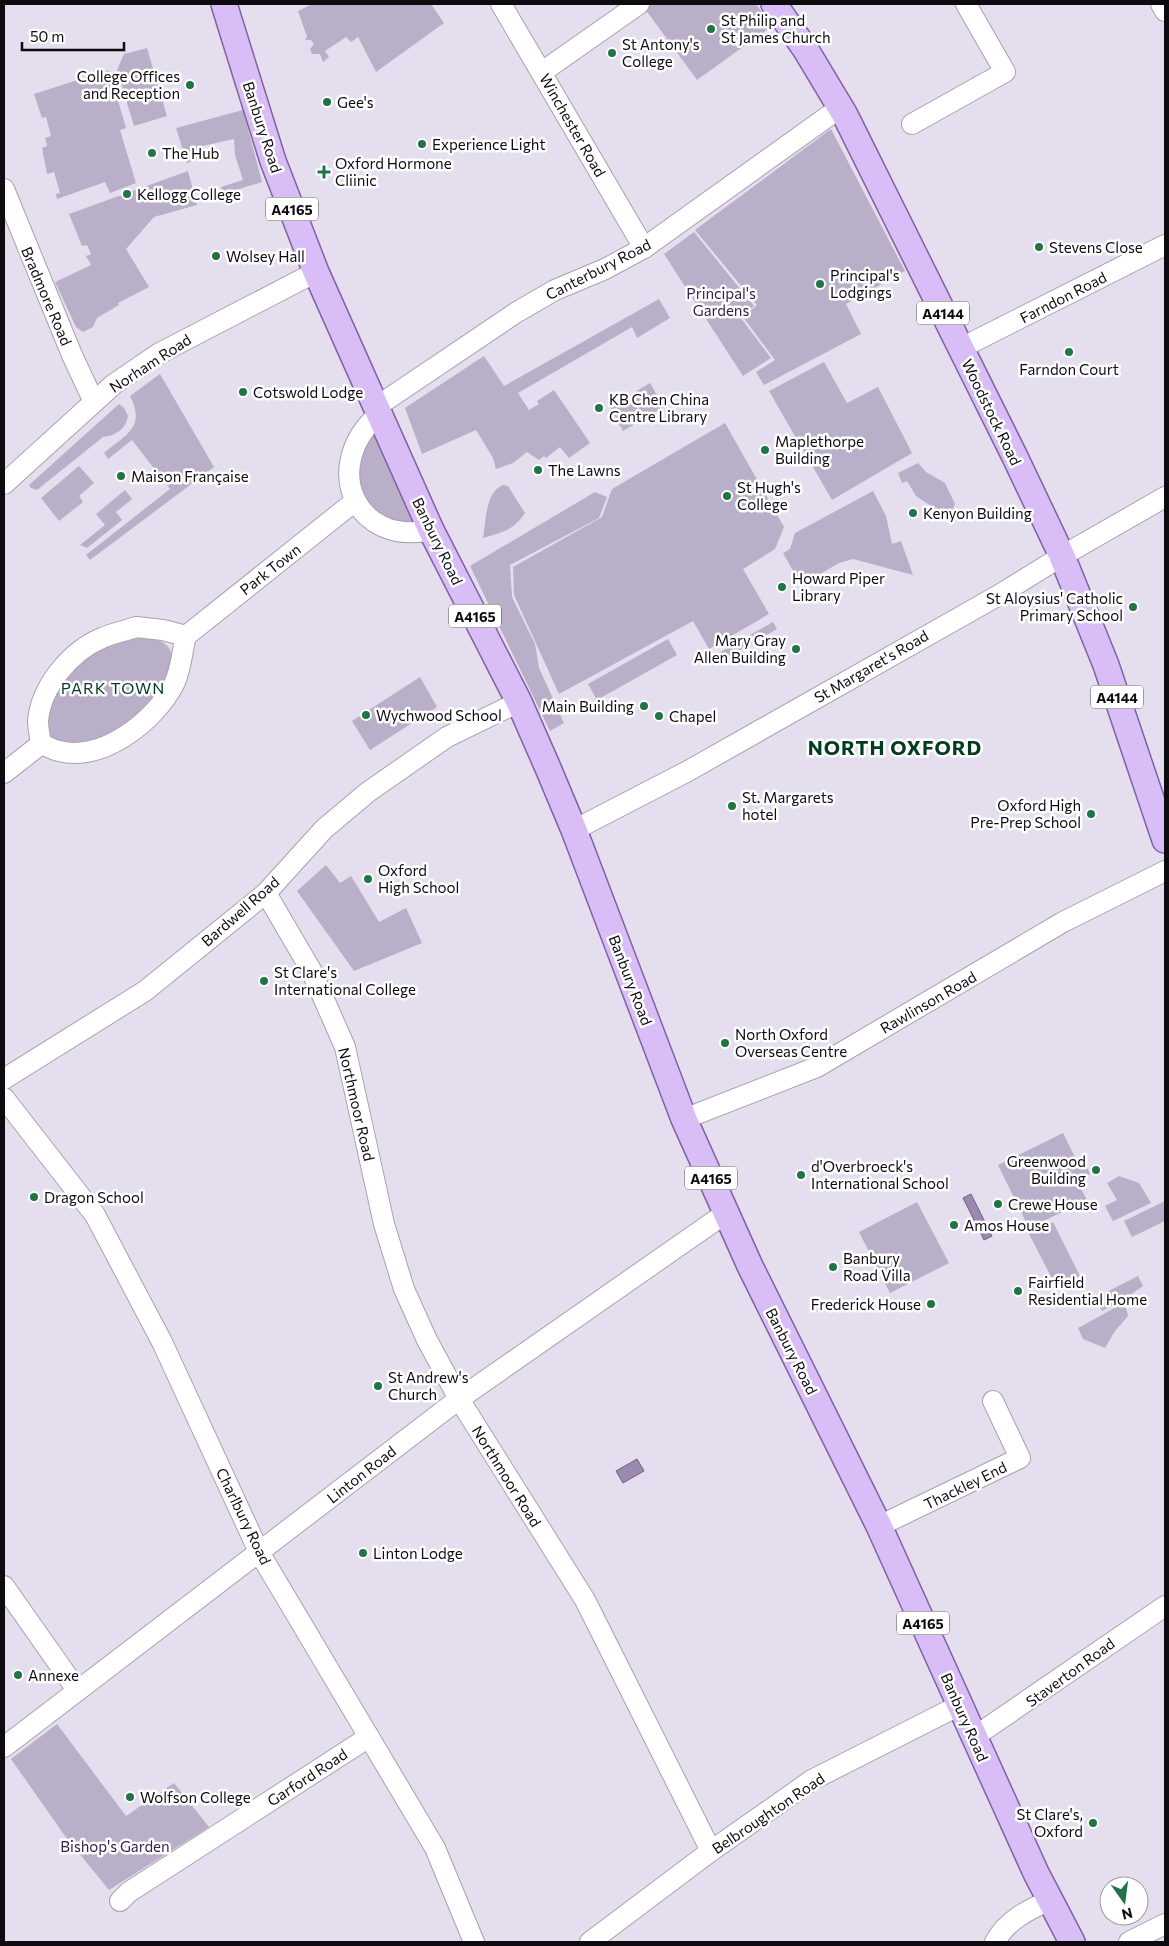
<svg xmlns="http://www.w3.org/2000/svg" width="1169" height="1946" font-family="Commissioner,sans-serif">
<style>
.green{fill:#b9afc8}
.water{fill:#9a8aaf;stroke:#70647f}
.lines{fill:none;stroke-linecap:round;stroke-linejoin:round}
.minor-casing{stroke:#a7a1af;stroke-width:22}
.major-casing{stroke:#8062a2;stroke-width:28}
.minor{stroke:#fff;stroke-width:20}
.major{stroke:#d8bdf7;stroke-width:25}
.poi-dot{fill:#217446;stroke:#fff;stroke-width:2}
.labels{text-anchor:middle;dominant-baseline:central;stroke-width:5;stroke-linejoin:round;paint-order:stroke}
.shield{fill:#fff;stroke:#565458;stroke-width:1}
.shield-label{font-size:14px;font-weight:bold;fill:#0d0b10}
.poi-label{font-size:15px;fill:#0d0b10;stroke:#fff;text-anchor:start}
.street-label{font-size:15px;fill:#0d0b10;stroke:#fff}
.park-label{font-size:15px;fill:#341c4d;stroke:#fff}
.neighbourhood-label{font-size:16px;letter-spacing:1px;fill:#003d1f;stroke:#fff}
.district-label{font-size:20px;font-weight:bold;letter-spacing:1px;fill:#003d1f;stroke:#fff}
</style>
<rect width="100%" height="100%" fill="#e5deee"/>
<g class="green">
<path d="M312,4H431L444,23L376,72L358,37L351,42L346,37L325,51L329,57L323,62L320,54H312L310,49L314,44L311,40H305L307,37L298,11Z"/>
<path d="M646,4H756L772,26L697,80L643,6Z"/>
<path d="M147,48L167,116L134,126L117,70L124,54Z"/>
<path d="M109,70L126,128L120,130L136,183L110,193L105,182L57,199L56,194L60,193L54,172L47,174L42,148L47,146L45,138L51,136L46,117L42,118L34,94Z"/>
<path d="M243,110L262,182L223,194L221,187L243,180L235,155L234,139L198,147L200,158L187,163L176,128Z"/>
<path d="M831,129L905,271L846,304L861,334L764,385L756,372L775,360L743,317L757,305L695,230Z"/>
<path d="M188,171L197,205L154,217L126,249L149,287L118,303L119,305L97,318L93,327L83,332L76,327L55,282L91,265L86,256L91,254L87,245L82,246L69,214Z"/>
<path d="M694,232L754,306L740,317L771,358L743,376L664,254Z"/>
<path d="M659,299L670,318L637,338L632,327L518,393L529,410L539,404L537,401L554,390L590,443L569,458L560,447L546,458L544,456L539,460L527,452L513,463L496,469L493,458L476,430L422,454L405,408L484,356L504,386Z"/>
<path d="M824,362L847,403L878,387L912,453L832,500L769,391Z"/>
<path d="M160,374L214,467L90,560L86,555L170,489L132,440L108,459L104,453C126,435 146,427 130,396Z"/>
<path d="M650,383L664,407L623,431L610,407Z"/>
<path d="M119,404L124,408L128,416C126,429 115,436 103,437L37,490L31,488L29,485Z"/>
<path d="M725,423L784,527L775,549L743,569L769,614L709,649L693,621L559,694L514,595L513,567L602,517L612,489Z"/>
<path d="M375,424L417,524C391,525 378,519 361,501L357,448Z"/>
<path d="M918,463L926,472L945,483L955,504L953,509L940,515L937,510L916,496L907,481L902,483L898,473Z"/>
<path d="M79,466L94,483L79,496L83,502L59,521L41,498Z"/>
<path d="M503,485L508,486L525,513C514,530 501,533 483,538C486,522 485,492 503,485Z"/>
<path d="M125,490L132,499L116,512L122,520L87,548L80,545L105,525L96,514Z"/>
<path d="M873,491L886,516L892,544L901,541L913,575L853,559L839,563L801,585L783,553L790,549L795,533Z"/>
<path d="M595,492L607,497L599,518L510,565L512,597L535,644L539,668L564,723L550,731L470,566Z"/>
<path d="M773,622L777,629L719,662L715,655Z"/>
<path d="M139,638C202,637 159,697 135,718C125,726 113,733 102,737C5,769 55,670 102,647C113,642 127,640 139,638Z"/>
<path d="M668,639L677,655L597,700L588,684Z"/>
<path d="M420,677L437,707L370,750L352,721Z"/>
<path d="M326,865L340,883L351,876L379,922L406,908L422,943L354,971L297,891Z"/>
<path d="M1063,1133L1077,1161L1084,1160L1090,1174L1077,1181L1087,1200L1029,1228L998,1165Z"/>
<path d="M1119,1176L1139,1183L1151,1203L1113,1221L1105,1206L1117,1200L1107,1183Z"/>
<path d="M1165,1201V1221L1132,1237L1124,1221Z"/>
<path d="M917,1202L949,1263L890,1293L859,1232Z"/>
<path d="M1053,1222L1080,1276L1057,1288L1029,1234Z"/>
<path d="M1138,1276L1143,1286L1120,1302L1102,1311L1095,1298Z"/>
<path d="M1118,1306L1126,1308L1128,1316L1115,1331L1105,1348L1083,1339L1078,1328Z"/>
<path d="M57,1724L126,1816L174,1783L209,1827L109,1890L65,1836L11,1759Z"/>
</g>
<g class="water">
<path d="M971,1194L992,1236L984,1240L963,1198Z"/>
<path d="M637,1459L644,1471L623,1483L616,1471Z"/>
</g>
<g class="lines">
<g class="minor-casing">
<g id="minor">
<path d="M501,4L644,248"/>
<path d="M1161,4L1165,11"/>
<path d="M542,72L639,4"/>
<path d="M912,124L1005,72L966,4"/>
<path d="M4,189L72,355L94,402"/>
<path d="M961,348L1165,245"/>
<path d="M376,407L517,312L555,290L605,269L644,248L841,107"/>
<path d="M378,415C321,465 354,547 431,530"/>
<path d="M4,484L114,384L158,354L316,272"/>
<path d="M136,627L163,630L186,636C182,651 181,671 174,684C155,721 103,762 59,751C53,750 47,746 41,744C40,737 38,728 38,721C41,686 71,651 102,638C113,633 125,631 136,627Z"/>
<path d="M186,636L354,502"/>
<path d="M4,773L41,744"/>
<path d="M574,830L688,771L999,595L1062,556L1165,497"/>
<path d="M266,893L311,970L345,1047L384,1224L404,1289L427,1340L459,1399L585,1600L711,1851"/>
<path d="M4,1079L145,991L266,893L324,829L368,792L447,737L519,702"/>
<path d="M4,1098L95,1215L162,1342L259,1552L435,1848L474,1942"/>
<path d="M684,1119L817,1067L1063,922L1165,871"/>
<path d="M879,1526L1020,1458L993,1401"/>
<path d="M4,1586L77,1690"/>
<path d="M974,1737L1165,1606"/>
<path d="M4,1747L459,1399L726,1213"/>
<path d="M120,1901L129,1892L369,1737"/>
<path d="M590,1942L711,1851L812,1780L960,1705"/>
<path d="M995,1942C1007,1920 1028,1910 1050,1900"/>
<path d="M1129,1942L1165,1924"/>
</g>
</g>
<g class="major-casing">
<g id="major">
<path d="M224,4L273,161L316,272L431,530L519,702L548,768L574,830L684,1119L750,1266L879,1526L1036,1873L1072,1942"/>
<path d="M774,4L806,50L845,115L1015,457L1062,556L1106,665L1165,840"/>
</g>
</g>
<use href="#minor" class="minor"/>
<use href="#major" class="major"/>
</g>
<g class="poi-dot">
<circle cx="711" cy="29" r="5"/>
<circle cx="612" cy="53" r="5"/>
<circle cx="190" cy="85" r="5"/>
<circle cx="327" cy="102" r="5"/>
<circle cx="422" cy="144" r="5"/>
<circle cx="152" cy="153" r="5"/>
<path d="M321.5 164.5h5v5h5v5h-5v5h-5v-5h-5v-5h5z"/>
<circle cx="127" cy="194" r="5"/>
<circle cx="1039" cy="247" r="5"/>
<circle cx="216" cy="256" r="5"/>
<circle cx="820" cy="284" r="5"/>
<circle cx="1069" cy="352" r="5"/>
<circle cx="243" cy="392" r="5"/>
<circle cx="599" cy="408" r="5"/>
<circle cx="765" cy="450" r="5"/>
<circle cx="538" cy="470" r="5"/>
<circle cx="121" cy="476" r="5"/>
<circle cx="727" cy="496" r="5"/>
<circle cx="913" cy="513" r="5"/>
<circle cx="782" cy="587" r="5"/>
<circle cx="1133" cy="607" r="5"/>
<circle cx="796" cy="649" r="5"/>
<circle cx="644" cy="706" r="5"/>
<circle cx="366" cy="715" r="5"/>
<circle cx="659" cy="716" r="5"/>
<circle cx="732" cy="806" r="5"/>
<circle cx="1091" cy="814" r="5"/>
<circle cx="368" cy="879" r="5"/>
<circle cx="264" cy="981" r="5"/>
<circle cx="725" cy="1043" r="5"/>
<circle cx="1096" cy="1170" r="5"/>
<circle cx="801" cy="1175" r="5"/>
<circle cx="34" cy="1197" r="5"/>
<circle cx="998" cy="1204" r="5"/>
<circle cx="954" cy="1225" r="5"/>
<circle cx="833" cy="1267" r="5"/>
<circle cx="1018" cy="1291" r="5"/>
<circle cx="931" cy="1304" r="5"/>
<circle cx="378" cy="1386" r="5"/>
<circle cx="363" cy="1553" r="5"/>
<circle cx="18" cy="1675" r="5"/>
<circle cx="130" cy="1797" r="5"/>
<circle cx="1093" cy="1823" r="5"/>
</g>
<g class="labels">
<g class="shield">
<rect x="266" y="197.5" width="52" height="23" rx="4"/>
<rect x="917" y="301.5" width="52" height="23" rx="4"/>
<rect x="449" y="604.5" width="52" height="23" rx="4"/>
<rect x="1091" y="685.5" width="52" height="23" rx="4"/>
<rect x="685" y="1166.5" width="52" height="23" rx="4"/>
<rect x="897" y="1611.5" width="52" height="23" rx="4"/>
</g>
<g class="shield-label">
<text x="292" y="209">A4165</text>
<text x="943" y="313">A4144</text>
<text x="475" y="616">A4165</text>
<text x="1117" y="697">A4144</text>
<text x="711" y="1178">A4165</text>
<text x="923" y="1623">A4165</text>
</g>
<g class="poi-label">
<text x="721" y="20">St Philip and<tspan x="721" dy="17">St James Church</tspan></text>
<text x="622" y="44">St Antony's<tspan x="622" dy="17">College</tspan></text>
<text x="180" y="76" text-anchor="end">College Offices<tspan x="180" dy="17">and Reception</tspan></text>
<text x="337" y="102">Gee's</text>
<text x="432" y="144">Experience Light</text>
<text x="162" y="153">The Hub</text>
<text x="335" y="163">Oxford Hormone<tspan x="335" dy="17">Cliinic</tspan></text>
<text x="137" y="194">Kellogg College</text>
<text x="1049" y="247">Stevens Close</text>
<text x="226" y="256">Wolsey Hall</text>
<text x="830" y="275">Principal's<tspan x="830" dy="17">Lodgings</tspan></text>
<text x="1069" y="369" text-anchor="middle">Farndon Court</text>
<text x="253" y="392">Cotswold Lodge</text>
<text x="609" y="399">KB Chen China<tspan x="609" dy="17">Centre Library</tspan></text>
<text x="775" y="441">Maplethorpe<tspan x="775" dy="17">Building</tspan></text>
<text x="548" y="470">The Lawns</text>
<text x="131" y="476">Maison Française</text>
<text x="737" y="487">St Hugh's<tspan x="737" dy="17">College</tspan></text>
<text x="923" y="513">Kenyon Building</text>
<text x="792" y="578">Howard Piper<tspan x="792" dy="17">Library</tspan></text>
<text x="1123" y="598" text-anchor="end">St Aloysius' Catholic<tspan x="1123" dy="17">Primary School</tspan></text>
<text x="786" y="640" text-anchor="end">Mary Gray<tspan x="786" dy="17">Allen Building</tspan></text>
<text x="634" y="706" text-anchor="end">Main Building</text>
<text x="376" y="715">Wychwood School</text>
<text x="669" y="716">Chapel</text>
<text x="742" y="797">St. Margarets<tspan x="742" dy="17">hotel</tspan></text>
<text x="1081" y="805" text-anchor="end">Oxford High<tspan x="1081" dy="17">Pre-Prep School</tspan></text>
<text x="378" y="870">Oxford<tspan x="378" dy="17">High School</tspan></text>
<text x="274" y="972">St Clare's<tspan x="274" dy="17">International College</tspan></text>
<text x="735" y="1034">North Oxford<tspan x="735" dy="17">Overseas Centre</tspan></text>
<text x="1086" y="1161" text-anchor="end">Greenwood<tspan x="1086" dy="17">Building</tspan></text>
<text x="811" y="1166">d'Overbroeck's<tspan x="811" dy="17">International School</tspan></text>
<text x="44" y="1197">Dragon School</text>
<text x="1008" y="1204">Crewe House</text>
<text x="964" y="1225">Amos House</text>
<text x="843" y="1258">Banbury<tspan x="843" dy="17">Road Villa</tspan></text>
<text x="1028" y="1282">Fairfield<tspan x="1028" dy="17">Residential Home</tspan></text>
<text x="921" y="1304" text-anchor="end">Frederick House</text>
<text x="388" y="1377">St Andrew's<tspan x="388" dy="17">Church</tspan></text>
<text x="373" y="1553">Linton Lodge</text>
<text x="28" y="1675">Annexe</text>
<text x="140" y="1797">Wolfson College</text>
<text x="1083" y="1814" text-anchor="end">St Clare's,<tspan x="1083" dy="17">Oxford</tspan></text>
</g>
<g class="street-label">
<text transform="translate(573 125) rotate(60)">Winchester Road</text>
<text transform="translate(263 127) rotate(72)">Banbury Road</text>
<text transform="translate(598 269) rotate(-27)">Canterbury Road</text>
<text transform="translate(47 296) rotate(67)">Bradmore Road</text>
<text transform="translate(1063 297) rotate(-27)">Farndon Road</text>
<text transform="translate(150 363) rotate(-33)">Norham Road</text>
<text transform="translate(992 412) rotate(64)">Woodstock Road</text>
<text transform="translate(438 541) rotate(64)">Banbury Road</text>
<text transform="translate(270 569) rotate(-38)">Park Town</text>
<text transform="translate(871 666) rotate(-30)">St Margaret's Road</text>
<text transform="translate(240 911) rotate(-41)">Bardwell Road</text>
<text transform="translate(631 980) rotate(69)">Banbury Road</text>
<text transform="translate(928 1002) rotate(-30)">Rawlinson Road</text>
<text transform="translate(357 1104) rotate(77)">Northmoor Road</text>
<text transform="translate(792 1351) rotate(63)">Banbury Road</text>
<text transform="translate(361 1474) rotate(-38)">Linton Road</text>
<text transform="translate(507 1476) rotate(58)">Northmoor Road</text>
<text transform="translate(965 1485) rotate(-26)">Thackley End</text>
<text transform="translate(244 1516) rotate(64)">Charlbury Road</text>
<text transform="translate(1070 1672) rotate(-36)">Staverton Road</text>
<text transform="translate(965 1717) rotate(66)">Banbury Road</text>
<text transform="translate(307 1777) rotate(-33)">Garford Road</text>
<text transform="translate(768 1813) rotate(-34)">Belbroughton Road</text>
</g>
<g class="park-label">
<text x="721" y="293">Principal's<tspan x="721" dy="17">Gardens</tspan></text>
<text x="115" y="1846">Bishop's Garden</text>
</g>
<g class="neighbourhood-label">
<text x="113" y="687">PARK TOWN</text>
</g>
<g class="district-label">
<text x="895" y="747">NORTH OXFORD</text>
</g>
</g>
<rect width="1169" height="1946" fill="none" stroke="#0d0b10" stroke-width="10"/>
<g transform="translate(1124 1901) rotate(166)"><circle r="24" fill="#ffffff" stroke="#9e9d9f"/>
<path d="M0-4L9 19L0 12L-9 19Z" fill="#217446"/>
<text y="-8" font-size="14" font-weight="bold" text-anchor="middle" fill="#0d0b10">N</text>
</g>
<path d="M22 42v8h102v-8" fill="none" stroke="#0d0b10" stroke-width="2.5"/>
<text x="30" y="42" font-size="15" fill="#0d0b10" stroke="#ffffff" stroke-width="4" paint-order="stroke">50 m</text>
</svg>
